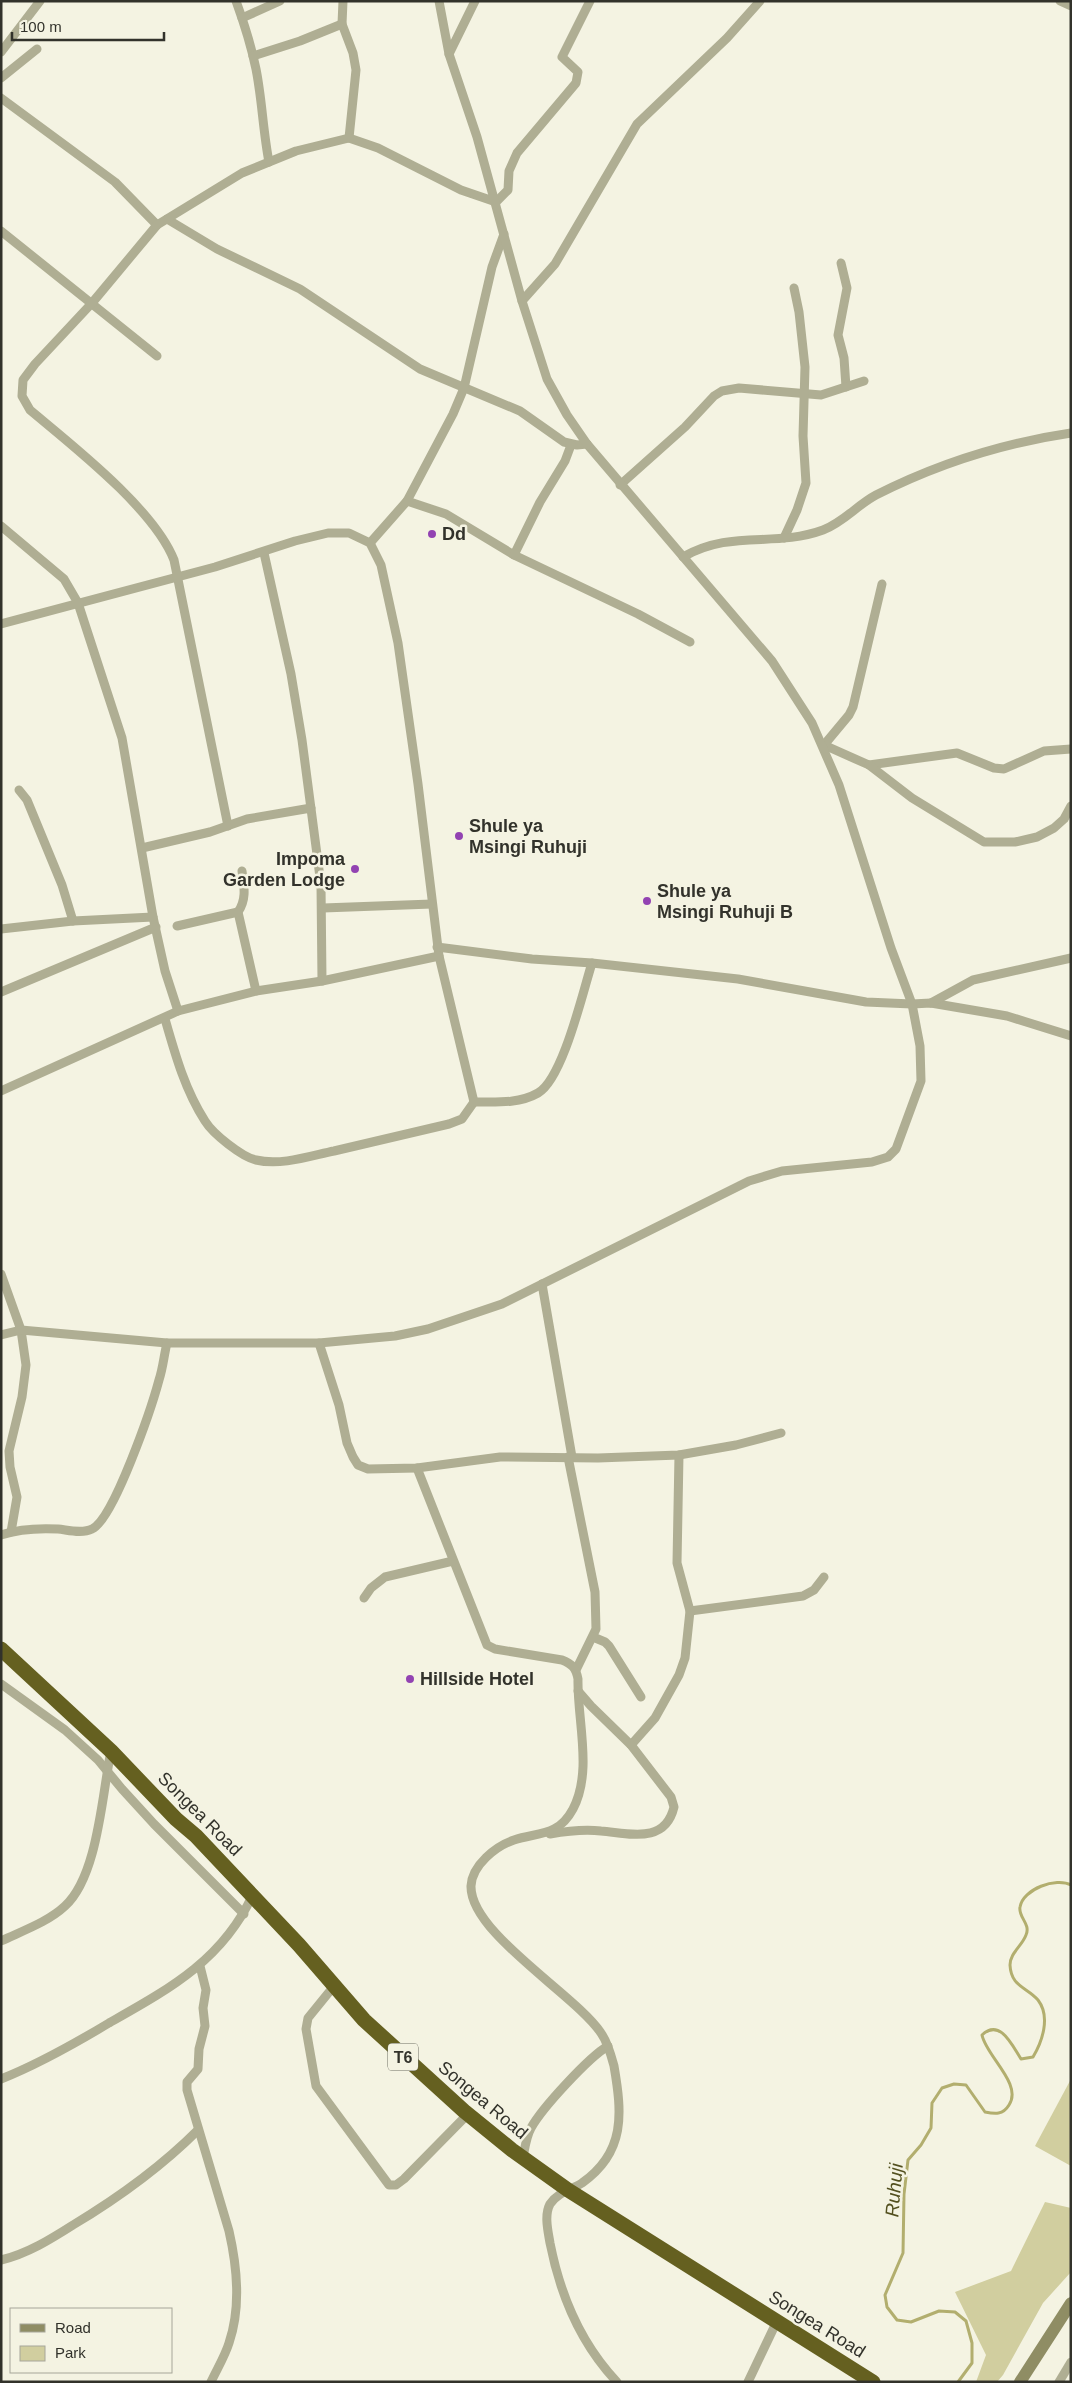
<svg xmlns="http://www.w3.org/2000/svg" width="1072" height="2383" font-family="Helvetica,sans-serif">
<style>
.green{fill:#d1ce9f}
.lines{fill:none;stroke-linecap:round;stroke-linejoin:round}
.stream{stroke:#b2ae6e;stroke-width:3}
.street{stroke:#afae93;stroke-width:9}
.secondary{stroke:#8f8d64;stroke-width:12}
.highway{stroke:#656020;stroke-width:15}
.poi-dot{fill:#9242b2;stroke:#f4f3e2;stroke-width:2}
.labels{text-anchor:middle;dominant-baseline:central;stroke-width:5;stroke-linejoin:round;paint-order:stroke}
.shield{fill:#f4f3e2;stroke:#6c6c62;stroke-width:1}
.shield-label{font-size:16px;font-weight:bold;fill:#32322b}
.poi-label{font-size:18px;font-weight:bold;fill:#32322b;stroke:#f4f3e2;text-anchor:start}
.street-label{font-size:18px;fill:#32322b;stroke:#f4f3e2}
.water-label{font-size:19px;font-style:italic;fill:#53501f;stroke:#f4f3e2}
</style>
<rect width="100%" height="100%" fill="#f4f3e2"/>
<g class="green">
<path d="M1071,2079V2166L1035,2146Z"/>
<path d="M1045,2202L1071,2208V2272L1043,2303L1003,2375L997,2382H976L986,2355L955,2292L1011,2271Z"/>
</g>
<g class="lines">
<path class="stream" d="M958,2382L972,2363V2343L966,2321L955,2312L939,2311L911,2322L897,2320L887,2307L885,2295L903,2253L904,2194L908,2160L921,2145L931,2128L932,2103L942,2088L954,2084L966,2085L985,2112C995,2114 1003,2115 1009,2105C1023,2084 986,2056 982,2035C1000,2018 1012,2045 1021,2059L1033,2057C1042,2042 1051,2017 1038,2000C1027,1987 1011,1987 1010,1965C1010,1953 1022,1946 1026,1935C1031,1924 1018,1917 1020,1907C1023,1889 1056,1877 1071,1885"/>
<g class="street">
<path d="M236,1C244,23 251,45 256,69C262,99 263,131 269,162"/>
<path d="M343,1L342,24L353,53L356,70L349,138"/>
<path d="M1060,1L1071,6"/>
<path d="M242,18L280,1"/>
<path d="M1,52L40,1"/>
<path d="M449,54L475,1"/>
<path d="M253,56L300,41L342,24"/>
<path d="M1,78L37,49"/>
<path d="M1,98L115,182L157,225"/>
<path d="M167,219L217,249L300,289L420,369L520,411L564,442L577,445L587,444"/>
<path d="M1,231L157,356"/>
<path d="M841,263L847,288L838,335L844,358L846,387"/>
<path d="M522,301L555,264L637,124L727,38L760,1"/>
<path d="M620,485L685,427L714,396L722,391L739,388L821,395L864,381"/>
<path d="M407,501L446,514L514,555L638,614L690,642"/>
<path d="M1,526L64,579L78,603L122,738L153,917L165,971L178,1011"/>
<path d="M784,538L797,510L806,483L803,436L805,367L799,312L794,288"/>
<path d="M370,543L407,501L453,414L464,388L492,267L504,234"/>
<path d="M264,553L291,674L302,740L321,885L322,981"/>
<path d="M514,555L540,502L565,461L571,445"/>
<path d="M683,557C732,529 774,548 823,530C844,522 857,505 876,495C937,464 1003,443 1071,433"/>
<path d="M882,584L853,707L849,715L824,745L869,765L957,753L994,768L1004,769L1044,751L1071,749"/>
<path d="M1,624L215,567L295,541L328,533H349L370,543L381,565L398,643L418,784L439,956L474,1102L462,1119L449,1124C411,1133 373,1142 334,1151C310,1156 281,1166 256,1160C242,1157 213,1134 205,1121C185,1090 175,1054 165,1019"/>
<path d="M869,765L912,798L984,842H1015L1037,837L1054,828L1064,819L1071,806"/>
<path d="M19,790L27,800L62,885L73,921"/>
<path d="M228,826L174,560C154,509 73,446 30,410L22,396L23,380L35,364L92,303L157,225L242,173L296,151L349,138L378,148L461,190L496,202L508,190L509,171L517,153L576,83L578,72L562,57L590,1"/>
<path d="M142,848L210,832L247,819L311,808"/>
<path d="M242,871C244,886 247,899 238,912L256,991"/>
<path d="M323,908L432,904"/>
<path d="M177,926L238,912"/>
<path d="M1,929L73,921L153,917"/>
<path d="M437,947L532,959L592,963L738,979L866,1002L912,1004L931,1003L1007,1016L1071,1036"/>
<path d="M1,992L156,927"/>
<path d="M931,1003L973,980L1071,958"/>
<path d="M1,1091L178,1011L256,991L322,981L439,956"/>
<path d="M474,1102C495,1102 519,1104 538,1093C563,1079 583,991 592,963"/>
<path d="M1,1274L21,1330L26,1365L22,1397L9,1451L10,1467L17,1497L11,1532"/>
<path d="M542,1284L572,1457"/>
<path d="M1,1335L21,1330L167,1343H319L395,1336L428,1329L502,1304L749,1181L782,1171L872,1162L888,1157L896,1149L921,1081L920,1046L912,1004L891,948L839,785L812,723L772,661L587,444L567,415L547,379L522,301L477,137L449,54L439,1"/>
<path d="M319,1343L339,1405L347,1443L353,1457L358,1465L368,1469L417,1468L500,1457L598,1458L679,1455L736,1445L781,1433"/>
<path d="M568,1457L595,1592L596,1629L576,1670"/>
<path d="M417,1468L487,1645L495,1649L562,1660C572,1664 576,1668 578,1679C577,1720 593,1771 573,1809C558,1837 538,1832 514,1840C496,1846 472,1865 471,1886C470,1933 576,1995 601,2033C608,2043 611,2055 614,2066C622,2113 626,2152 582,2183C571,2190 558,2192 550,2204C544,2215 548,2231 550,2243C560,2294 581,2344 617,2382"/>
<path d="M1,1535C19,1529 39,1528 58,1529C68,1530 82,1534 92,1529C114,1519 152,1406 159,1380C163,1368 164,1355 167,1343"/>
<path d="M364,1598L371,1588L385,1577L453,1561"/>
<path d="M690,1611L803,1596L814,1590L824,1577"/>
<path d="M593,1637L605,1642L609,1646L641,1697"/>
<path d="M1,1684L65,1730L98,1760L122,1789L154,1824L244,1914"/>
<path d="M631,1745L655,1718L679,1675L685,1658L690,1611L677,1563L679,1455"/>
<path d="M550,1834C567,1831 584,1829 601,1831C628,1833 665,1845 674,1807L671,1797L631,1745L591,1706L578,1691"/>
<path d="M1,1941C22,1931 48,1922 65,1906C98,1876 102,1794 111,1751"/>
<path d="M200,1966L206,1990L203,2008L205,2026L199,2049L198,2069L187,2082V2090L229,2231C237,2266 241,2308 229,2343C225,2356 217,2369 211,2382"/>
<path d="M334,1986L308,2018L306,2029L316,2086L389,2185H396L404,2179L468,2114"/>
<path d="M1,2079C39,2064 74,2044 109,2023C169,1989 223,1960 253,1894"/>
<path d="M523,2158C525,2147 526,2137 531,2128C542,2108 589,2057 608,2046"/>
<path d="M1,2260C27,2254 51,2239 73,2225C118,2198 161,2167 198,2130"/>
<path d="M748,2382L777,2321"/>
<path d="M1059,2382L1071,2362"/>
</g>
<path class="secondary" d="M1020,2382L1071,2303"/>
<path class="highway" d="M1,1649L111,1751L176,1819L196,1836L299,1945L364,2020L464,2111L512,2150L568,2190L873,2382"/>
</g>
<g class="poi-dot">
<circle cx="432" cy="534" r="5"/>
<circle cx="459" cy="836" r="5"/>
<circle cx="355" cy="869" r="5"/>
<circle cx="647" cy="901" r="5"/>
<circle cx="410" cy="1679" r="5"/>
</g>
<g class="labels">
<rect class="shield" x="388" y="2043.5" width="30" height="27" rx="4"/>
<g class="shield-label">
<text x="403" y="2057">T6</text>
</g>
<g class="poi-label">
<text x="442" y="534">Dd</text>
<text x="469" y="826">Shule ya<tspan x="469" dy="21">Msingi Ruhuji</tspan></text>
<text x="345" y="859" text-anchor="end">Impoma<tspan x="345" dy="21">Garden Lodge</tspan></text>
<text x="657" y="891">Shule ya<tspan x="657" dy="21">Msingi Ruhuji B</tspan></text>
<text x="420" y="1679">Hillside Hotel</text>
</g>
<g class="street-label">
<text transform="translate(200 1814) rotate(45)">Songea Road</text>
<text transform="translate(483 2100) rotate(40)">Songea Road</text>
<text transform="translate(817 2324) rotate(32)">Songea Road</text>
</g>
<g class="water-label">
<text transform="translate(894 2190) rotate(-85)">Ruhuji</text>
</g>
</g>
<rect width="1072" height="2383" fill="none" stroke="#32322b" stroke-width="5"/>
<rect x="10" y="2308" width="162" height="65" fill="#f4f3e2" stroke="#a6a699"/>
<rect x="20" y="2324" width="25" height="8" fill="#8f8d64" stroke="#a6a699"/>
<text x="55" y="2333" font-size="15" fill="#32322b">Road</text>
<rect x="20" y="2346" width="25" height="15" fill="#d1ce9f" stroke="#a6a699"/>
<text x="55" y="2358" font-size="15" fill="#32322b">Park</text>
<path d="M12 32v8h152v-8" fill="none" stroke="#32322b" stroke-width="2.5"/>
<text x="20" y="32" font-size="15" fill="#32322b" stroke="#f4f3e2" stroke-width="4" paint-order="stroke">100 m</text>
</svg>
